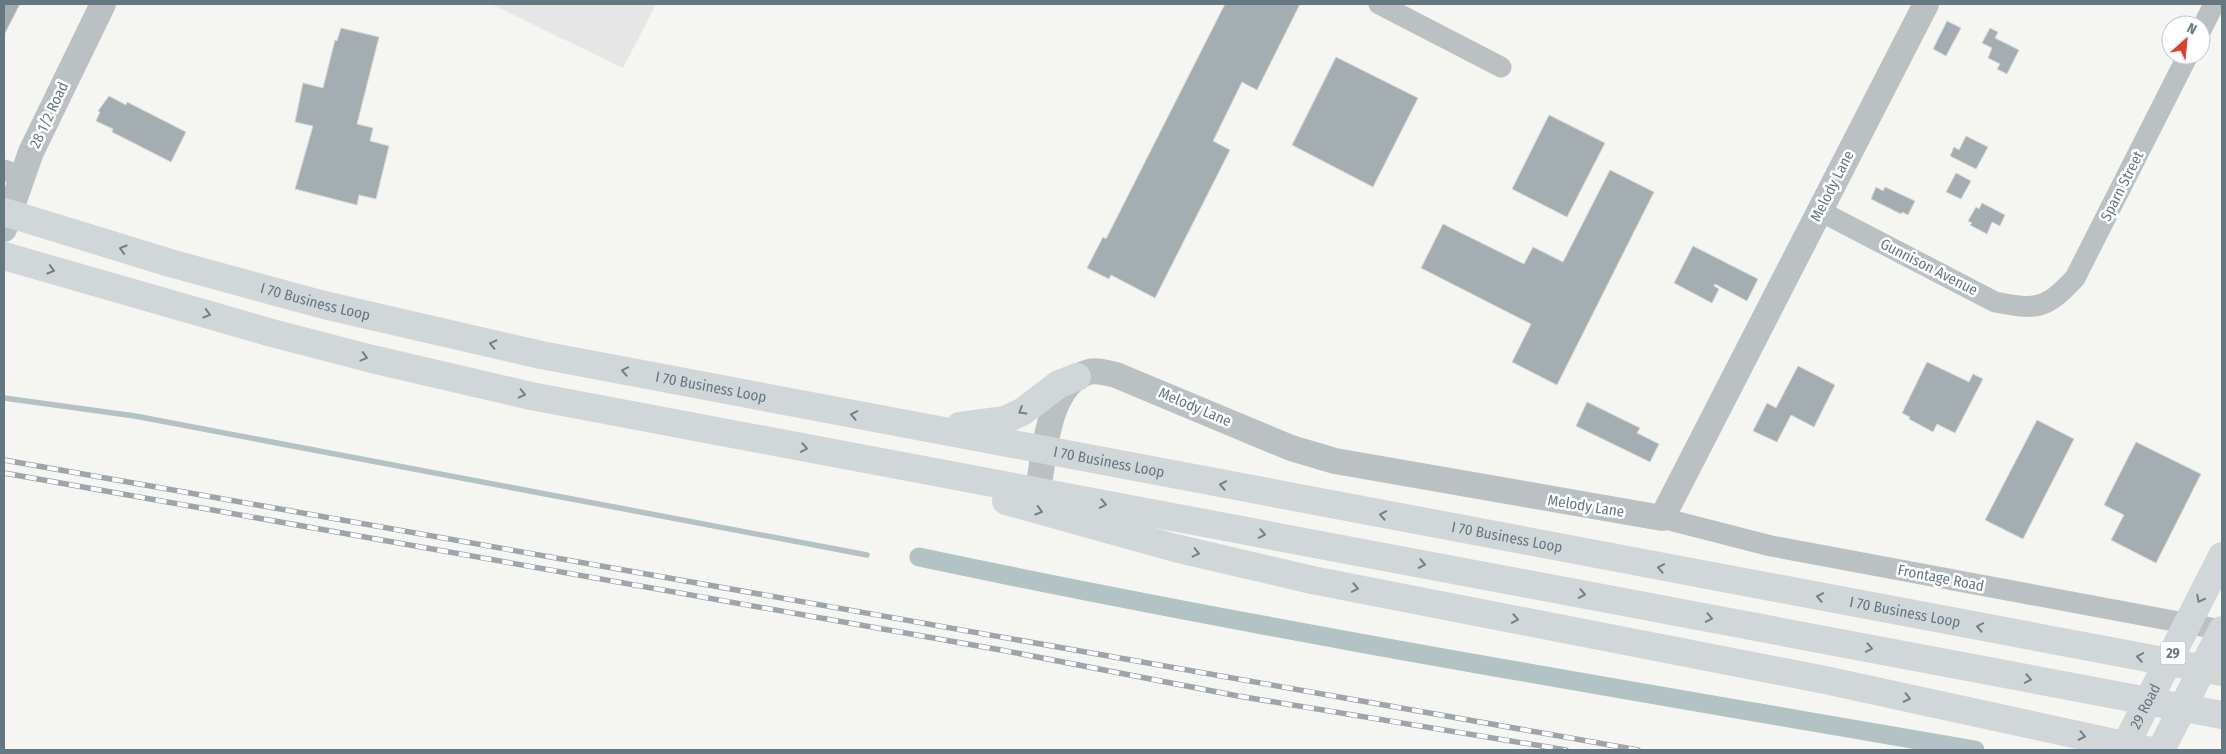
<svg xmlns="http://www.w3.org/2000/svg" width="2226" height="754" font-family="'Fira Sans Condensed',sans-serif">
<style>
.built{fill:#e5e6e5}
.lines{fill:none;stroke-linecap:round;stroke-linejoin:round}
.stream{stroke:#b3c2c4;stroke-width:5.5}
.canal{stroke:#b3c2c4;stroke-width:19}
.building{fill:#a4aeb2;stroke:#d6d6d4}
.minor{stroke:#bbc1c3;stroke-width:21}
.tertiary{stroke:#bbc1c3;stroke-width:26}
.primary{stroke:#d1d6d9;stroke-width:28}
.rail-casing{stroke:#9da5a9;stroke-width:5.5}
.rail{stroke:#fff;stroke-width:4;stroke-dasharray:11;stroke-linecap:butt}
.oneway{stroke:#70818a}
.labels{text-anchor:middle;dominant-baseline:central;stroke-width:5;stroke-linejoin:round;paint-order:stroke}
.shield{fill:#fff;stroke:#93a0a7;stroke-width:1}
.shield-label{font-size:14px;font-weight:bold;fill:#657881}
.street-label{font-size:15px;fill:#657881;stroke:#fff}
</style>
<rect width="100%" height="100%" fill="#f5f5f1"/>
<path class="built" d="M491,4H656L623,68Z"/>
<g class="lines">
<path class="stream" d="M4,398L135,416L867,555"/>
<path class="canal" d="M919,557C1269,631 1622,689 1975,750"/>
</g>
<g class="building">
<path d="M4,4H20L4,35Z"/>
<path d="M1225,4H1300L1257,90L1242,82L1213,141L1230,150L1155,298L1111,275L1109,279L1087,268L1103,237L1106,239Z"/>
<path d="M1947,21L1961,28L1946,56L1933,49Z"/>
<path d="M341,28L379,37L357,124L373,128L370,141L389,146L376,199L359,195L357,205L295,189L313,126L295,122L303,83L323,88L335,40L337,41Z"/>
<path d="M1990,28L1998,32L1995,38L2019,50L2007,74L1997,69L2000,64L1988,58L1992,48L1982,43Z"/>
<path d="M1336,57L1418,98L1373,187L1292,145Z"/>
<path d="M109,96L126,105L127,102L186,132L171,162L112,132L113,129L96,121L100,112L98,111Z"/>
<path d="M1549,115L1605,143L1567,217L1512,189Z"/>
<path d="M1966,136L1988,147L1976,169L1950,156L1954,147L1959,150Z"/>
<path d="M1610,170L1654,192L1557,385L1512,362L1531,324L1421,268L1443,224L1524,264L1533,247L1563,262Z"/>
<path d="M1956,173L1971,181L1961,199L1946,192Z"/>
<path d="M1876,187L1883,191L1885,187L1915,201L1908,215L1902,212L1901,214L1871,199Z"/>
<path d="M1982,203L2005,215L2000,226L1992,222L1987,234L1970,225L1972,223L1968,221L1976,207L1979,209Z"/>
<path d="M1693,246L1758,279L1747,301L1715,284L1714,286L1719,289L1712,303L1674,283Z"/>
<path d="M1927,362L1969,382L1973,374L1983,379L1955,433L1937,424L1933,432L1909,419L1910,417L1902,413Z"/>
<path d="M1798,366L1835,385L1814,427L1791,415L1777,442L1753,431L1767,403L1776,408Z"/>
<path d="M1587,402L1640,428L1637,433L1659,444L1650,462L1576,426Z"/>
<path d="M2037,420L2074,439L2023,539L1985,520Z"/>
<path d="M2136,442L2201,474L2156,563L2111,540L2124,515L2104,505Z"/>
</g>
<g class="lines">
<g class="minor">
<path d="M1379,4L1501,67"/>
<path d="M2201,30L2214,4"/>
<path d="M4,170L21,176"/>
<path d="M1820,211L1995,302C2037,310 2045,310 2075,278L2188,55"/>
<path d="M1662,518L1771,546L2222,630"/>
</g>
<g class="tertiary">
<path d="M4,229L31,152L103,4"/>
<path d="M1038,491C1044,457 1047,383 1089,372C1097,370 1107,373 1116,375L1291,448L1335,461L1662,518L1926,4"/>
</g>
<g class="primary">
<path id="s1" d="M4,212L170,263L324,305L541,355L2222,672"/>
<path d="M4,256L272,333L372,359L531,396L2222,715"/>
<path d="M960,426L1005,420L1022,412L1059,384L1077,377"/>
<path d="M1006,501L1175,548L1312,580L1825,680L2147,750"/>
<path id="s2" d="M2123,750L2222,556"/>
<path d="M2161,750L2222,630"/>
</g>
<g class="rail-casing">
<g id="rail">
<path d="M4,460L1638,750"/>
<path d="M4,473L1001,650L1238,696L1566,750"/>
</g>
</g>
<use href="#rail" class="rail"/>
</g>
<defs><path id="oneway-chevron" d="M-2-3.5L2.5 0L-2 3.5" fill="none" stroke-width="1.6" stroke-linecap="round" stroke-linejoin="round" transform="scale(1.25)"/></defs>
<g class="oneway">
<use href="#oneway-chevron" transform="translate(123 249) rotate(-163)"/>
<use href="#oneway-chevron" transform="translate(51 270) rotate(16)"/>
<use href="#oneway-chevron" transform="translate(207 314) rotate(16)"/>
<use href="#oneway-chevron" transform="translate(493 344) rotate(-167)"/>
<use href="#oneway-chevron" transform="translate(364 357) rotate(15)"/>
<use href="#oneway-chevron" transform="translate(625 371) rotate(-169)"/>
<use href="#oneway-chevron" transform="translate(522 394) rotate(13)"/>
<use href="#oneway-chevron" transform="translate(1022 411) rotate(149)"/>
<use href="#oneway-chevron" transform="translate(854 415) rotate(-169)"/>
<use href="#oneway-chevron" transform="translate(804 448) rotate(11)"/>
<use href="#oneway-chevron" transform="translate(1223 485) rotate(-169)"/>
<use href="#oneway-chevron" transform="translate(1103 504) rotate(11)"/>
<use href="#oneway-chevron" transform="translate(1039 511) rotate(16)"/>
<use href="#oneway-chevron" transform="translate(1383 515) rotate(-169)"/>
<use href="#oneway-chevron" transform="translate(1262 534) rotate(11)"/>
<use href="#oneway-chevron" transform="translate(1196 553) rotate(13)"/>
<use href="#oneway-chevron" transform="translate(1422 564) rotate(11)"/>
<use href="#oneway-chevron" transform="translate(1661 568) rotate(-169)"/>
<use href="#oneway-chevron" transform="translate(1355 588) rotate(11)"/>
<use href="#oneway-chevron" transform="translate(1582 594) rotate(11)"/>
<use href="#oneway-chevron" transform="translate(1820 597) rotate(-169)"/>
<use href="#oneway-chevron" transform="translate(2200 599) rotate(117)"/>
<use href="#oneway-chevron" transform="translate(1709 618) rotate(11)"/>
<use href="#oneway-chevron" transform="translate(1515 619) rotate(11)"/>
<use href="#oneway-chevron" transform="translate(1980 627) rotate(-169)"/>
<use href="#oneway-chevron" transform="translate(1869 648) rotate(11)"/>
<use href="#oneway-chevron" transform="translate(2140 657) rotate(-170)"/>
<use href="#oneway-chevron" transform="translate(2028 679) rotate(11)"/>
<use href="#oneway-chevron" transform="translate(1907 698) rotate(12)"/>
<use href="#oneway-chevron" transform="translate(2082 736) rotate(12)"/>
</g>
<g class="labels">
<rect class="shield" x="2160.5" y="641.5" width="25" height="23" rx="4"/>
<g class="shield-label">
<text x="2173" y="653">29</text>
</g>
<g class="street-label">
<text transform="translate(49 115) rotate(-65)">28 1/2 Road</text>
<text transform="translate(1832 186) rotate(-63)">Melody Lane</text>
<text transform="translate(2122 186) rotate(-63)">Sparn Street</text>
<text transform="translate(1929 267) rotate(27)">Gunnison Avenue</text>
<text stroke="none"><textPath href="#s1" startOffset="324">I 70 Business Loop</textPath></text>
<text stroke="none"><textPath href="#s1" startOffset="729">I 70 Business Loop</textPath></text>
<text transform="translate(1195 407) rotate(23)">Melody Lane</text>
<text stroke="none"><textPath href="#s1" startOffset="1134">I 70 Business Loop</textPath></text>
<text transform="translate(1586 506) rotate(9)">Melody Lane</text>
<text stroke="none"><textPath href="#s1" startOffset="1539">I 70 Business Loop</textPath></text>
<text transform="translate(1941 578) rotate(11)">Frontage Road</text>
<text stroke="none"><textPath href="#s1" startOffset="1944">I 70 Business Loop</textPath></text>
<text stroke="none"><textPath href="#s2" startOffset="49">29 Road</textPath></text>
</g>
</g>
<rect width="2226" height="754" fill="none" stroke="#657881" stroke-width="10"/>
<g transform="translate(2186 40) rotate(27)"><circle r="24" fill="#ffffff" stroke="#c1c9cd"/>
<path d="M0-4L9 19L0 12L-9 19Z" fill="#d9412d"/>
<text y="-8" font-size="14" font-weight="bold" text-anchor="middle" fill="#657881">N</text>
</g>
</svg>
